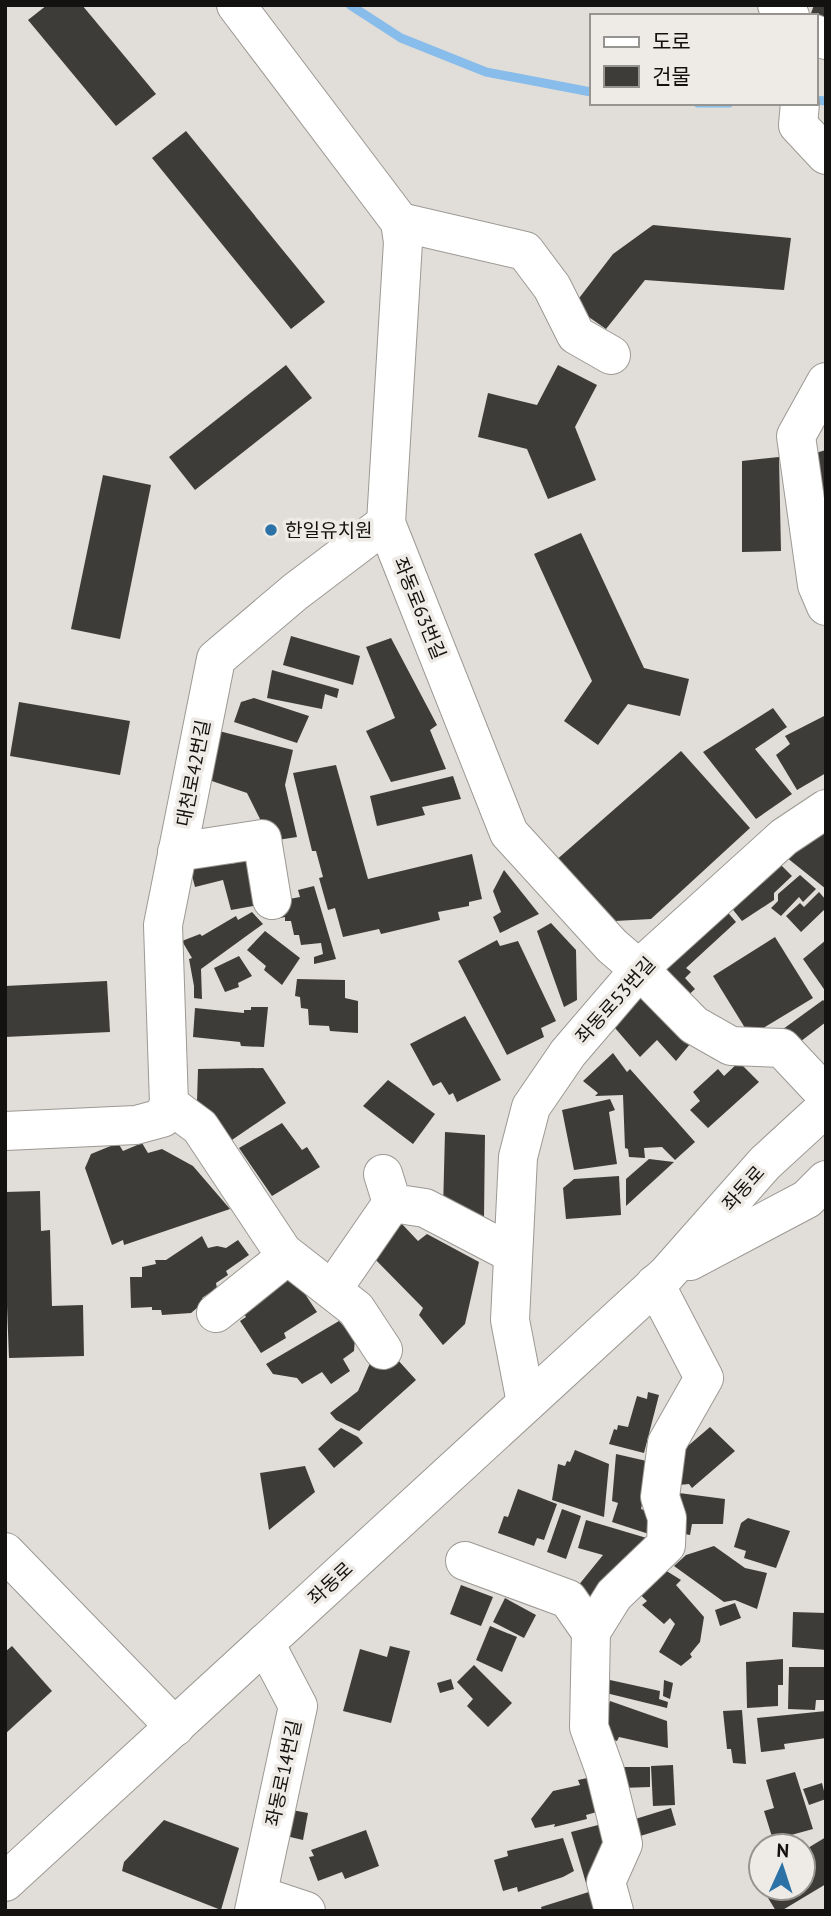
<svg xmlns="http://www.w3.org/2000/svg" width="831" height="1916" font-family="'PT Sans','Noto Sans KR',sans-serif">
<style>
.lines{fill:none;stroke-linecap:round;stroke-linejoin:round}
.stream{stroke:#88bdeb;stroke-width:9}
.building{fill:#3e3c38}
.minor-casing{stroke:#9c9994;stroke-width:40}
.major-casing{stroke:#9c9994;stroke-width:40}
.minor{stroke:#fff;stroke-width:38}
.major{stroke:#fff;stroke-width:38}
.poi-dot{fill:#2c72a7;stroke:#eeebe6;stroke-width:2.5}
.labels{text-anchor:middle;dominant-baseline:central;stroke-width:7;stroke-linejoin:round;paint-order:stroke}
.poi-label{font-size:19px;fill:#131210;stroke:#eeebe6;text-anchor:start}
.street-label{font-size:19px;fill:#131210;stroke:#eeebe6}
</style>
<rect width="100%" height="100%" fill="#e1ded9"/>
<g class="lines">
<g class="stream">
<path d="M350,5L401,38L486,72L591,92"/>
<path d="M815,100L826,101"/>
<path d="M698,103H729"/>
</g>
</g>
<g class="building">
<path d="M47,5H82L156,94L116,126L28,20Z"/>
<path d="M814,5H826V30L815,16H810Z"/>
<path d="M186,131L325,302L291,329L152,158Z"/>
<path d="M653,225L791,238L784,290L645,280L606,329L573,306L613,254Z"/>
<path d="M286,365L312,398L195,490L169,457Z"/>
<path d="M558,365L597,385L575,427L596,480L548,499L527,449L478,437L488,393L537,405Z"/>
<path d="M826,450V498H825L812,454Z"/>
<path d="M779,457L781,551L742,552V461Z"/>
<path d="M103,475L151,485L120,639L71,629Z"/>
<path d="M581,533L644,668L689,679L680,716L628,704L598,745L564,721L592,681L534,554Z"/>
<path d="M291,636L360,656L353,685L283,665Z"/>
<path d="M391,638L437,725L430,730L446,769L391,782L366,731L395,718L366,647Z"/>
<path d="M272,670L339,689L337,698L325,694L322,709L267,698Z"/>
<path d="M254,698L309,716L297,743L234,722L241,702Z"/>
<path d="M19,702L130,721L120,775L10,756Z"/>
<path d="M773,708L787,727L755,749L792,794L756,819L703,752Z"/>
<path d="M826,715V773L797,790L776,755L790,744L785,736Z"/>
<path d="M215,730L293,750L285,785L297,837L271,841L247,793L206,779Z"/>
<path d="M681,751L750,828L651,919L615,921L554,862Z"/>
<path d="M336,765L368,879L472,854L482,899L469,902V906L438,912L440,920L381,934L379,929L343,937L335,908L328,910L319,878L323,877L316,851H312L293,773Z"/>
<path d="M453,776L461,799L422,807L425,815L377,826L370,796Z"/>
<path d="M826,827V889L786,857Z"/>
<path d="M229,851L231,864L248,860L259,905L231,910L223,880L195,887L187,857Z"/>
<path d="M778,862L792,876L774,893V900L742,921L730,906Z"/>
<path d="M504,870L539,914L500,933L493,917L501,912L493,891Z"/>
<path d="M800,875L816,889L803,902L799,897L781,916L771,908L778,901V894Z"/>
<path d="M314,886L336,959L314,964V957L323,954L321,943L301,945L299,935H294L291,921H285V917L271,920L267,903L300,897L298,890Z"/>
<path d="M819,892L826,900V908L801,932L786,916L800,903L804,907Z"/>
<path d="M724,908L736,922L686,968L691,972L685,978L695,989L683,1000L656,970Z"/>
<path d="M252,912L263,924L201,969L202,999L194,998V986L189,959L192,958L182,941L200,934L202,936L236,916L238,920Z"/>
<path d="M551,923L576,950L577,1000L564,1007L537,931Z"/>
<path d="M265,931L300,958L282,985L264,970L266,966L247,950Z"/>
<path d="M775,937L813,998L750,1036L713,976Z"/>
<path d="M497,940L500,946L518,941L556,1021L541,1028L544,1037L507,1055L458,961Z"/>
<path d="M826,940V992L803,959Z"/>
<path d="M239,956L252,976L238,983L239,987L225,992L214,968Z"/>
<path d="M297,979L345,980V998L358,1001V1033L330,1031L329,1026L309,1025L308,1009L301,1008L300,997L295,996Z"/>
<path d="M107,981L110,1032L5,1037V986Z"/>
<path d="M641,990L695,1038L676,1061L657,1040L640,1057L609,1021Z"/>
<path d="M823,1000L826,1003V1022L792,1048L779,1032Z"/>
<path d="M251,1007H268L264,1047L241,1046L240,1042L193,1037L195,1008L244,1013V1010H251Z"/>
<path d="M465,1016L501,1080L457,1102L453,1093L449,1095L441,1082L433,1086L410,1044Z"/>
<path d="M613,1053L627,1072L630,1069L695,1142L675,1160L662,1147L644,1148L645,1158L629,1157L628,1149L625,1148L623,1095L595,1096L598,1093L583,1081Z"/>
<path d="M739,1062L759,1082L708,1128L690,1110L700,1101L693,1092L718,1069L724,1076Z"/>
<path d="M263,1068L286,1103L229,1142L197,1102L198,1069Z"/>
<path d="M388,1080L435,1114L413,1144L363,1106Z"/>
<path d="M610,1099L615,1110L609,1112L617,1164L574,1170L562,1110Z"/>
<path d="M282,1123L302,1150L307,1147L320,1167L272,1196L239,1148Z"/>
<path d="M445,1132L485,1135L484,1217H463L443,1210Z"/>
<path d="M118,1143L123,1151L142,1143L148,1153L162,1149L193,1166L230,1209L124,1245L123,1240L112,1245L85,1168L91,1154Z"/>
<path d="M649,1159L674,1162L626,1206V1179Z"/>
<path d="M619,1176L621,1215L566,1219L563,1188L574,1179Z"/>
<path d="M40,1191L41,1231L50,1230L52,1306L83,1305L84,1356L9,1358L7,1306H5V1192Z"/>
<path d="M402,1224L418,1241L427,1234L479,1262L465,1324L443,1345L419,1315L423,1308L369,1253Z"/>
<path d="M202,1236L208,1248L217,1246L226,1248L238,1240L249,1255L226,1271L228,1275L216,1283L217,1288L202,1298L204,1302L191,1313L162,1315L161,1310H152V1307L131,1308L130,1277H142V1267L156,1264L155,1260H166Z"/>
<path d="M291,1273L317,1312L284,1333L286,1338L261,1353L240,1321L246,1317L243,1312L273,1292L270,1288Z"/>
<path d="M339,1321L355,1339L354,1351L343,1359L350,1371L331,1384L322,1372L302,1384L297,1378L273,1374L266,1364Z"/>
<path d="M374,1354L397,1359L416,1380L359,1431L336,1420L330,1413L358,1391Z"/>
<path d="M648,1392L659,1395L644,1453L609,1444L614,1429L617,1430L618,1425L628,1427L637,1396L647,1399Z"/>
<path d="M710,1427L735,1451L692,1488L689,1484L669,1486L679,1435L689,1445Z"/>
<path d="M341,1428L358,1437L363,1443L334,1468L318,1449Z"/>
<path d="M575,1450L609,1464L604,1517L552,1500L558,1464L565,1466L567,1461L570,1462Z"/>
<path d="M616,1454L651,1462L641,1509L658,1515L652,1535L612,1522L618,1503L612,1501Z"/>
<path d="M305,1466L315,1492L269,1530L260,1473Z"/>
<path d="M518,1489L557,1504L544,1540L537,1538L534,1546L498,1533L504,1516L508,1517Z"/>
<path d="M679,1493L725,1499L723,1524H692L690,1535L674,1532Z"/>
<path d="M562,1509L581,1516L566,1559L547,1552Z"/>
<path d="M748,1518L790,1531L776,1568L744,1558L746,1551L734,1547L741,1523Z"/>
<path d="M586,1520L650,1539L585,1605L573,1592L603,1555L578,1548Z"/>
<path d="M714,1546L745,1568L767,1573L757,1609L735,1600L724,1602L674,1566L686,1555Z"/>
<path d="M665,1570L681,1580L676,1585L704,1617L700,1642L690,1654L692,1657L681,1666L659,1652L675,1624L670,1618L664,1624L642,1605L647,1601L633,1588Z"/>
<path d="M461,1585L493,1597L481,1626L450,1614Z"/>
<path d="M505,1598L536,1615L524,1638L493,1622Z"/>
<path d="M735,1603L741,1618L720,1626L715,1610Z"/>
<path d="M793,1612L826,1613V1650L792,1647Z"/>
<path d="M490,1626L517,1637L502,1672L476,1660Z"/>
<path d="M12,1646L52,1691L5,1734V1652Z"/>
<path d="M390,1646L410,1651L391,1723L343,1711L360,1649L387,1657Z"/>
<path d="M783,1659V1685H778V1706L747,1708L746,1662Z"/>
<path d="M474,1665L512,1703L488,1727L467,1706L473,1699L457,1682Z"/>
<path d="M789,1667H826V1700H816L815,1710L788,1709Z"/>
<path d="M451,1679L454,1689L440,1693L437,1683Z"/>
<path d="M610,1680L660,1691L659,1699L668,1702L667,1708L606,1693Z"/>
<path d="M664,1680L673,1683L670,1699L663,1696Z"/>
<path d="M610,1701L667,1721L668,1748L619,1737L617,1741L597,1734Z"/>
<path d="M742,1710L746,1764L733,1763L731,1749H727L723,1711Z"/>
<path d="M826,1711V1738L784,1744L785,1749L761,1752L757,1718Z"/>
<path d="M673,1765L675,1805L653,1806L651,1766Z"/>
<path d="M617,1767H650V1787L621,1788Z"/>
<path d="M795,1772L813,1829L773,1840L764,1811L774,1808L766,1780Z"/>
<path d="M592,1777L604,1810L586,1815L587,1819L554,1827L555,1824L535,1828L531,1819L553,1791L580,1785L578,1780Z"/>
<path d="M822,1783L826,1799L809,1805L803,1789Z"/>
<path d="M671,1808L676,1825L637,1837L632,1820Z"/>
<path d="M292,1810L308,1813L303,1840L286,1836Z"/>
<path d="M164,1820L239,1848L221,1910L122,1871L124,1862Z"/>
<path d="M606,1823L601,1879L586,1883L571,1832Z"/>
<path d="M366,1830L379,1866L345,1879L342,1872L318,1881L309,1857L314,1856L311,1850Z"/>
<path d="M826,1837V1884L781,1911H776L762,1888H803V1851Z"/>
<path d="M563,1838L574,1871L563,1877L518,1892L517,1887L503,1891L494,1860L508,1856L507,1851Z"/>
<path d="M592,1891L599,1911H542L541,1907Z"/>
</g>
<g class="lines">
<g class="minor-casing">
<g id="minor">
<path d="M236,5L400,222L403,242L386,523L509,833L612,946L640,970L694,1025L731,1046L782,1048L826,1095"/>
<path d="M777,5L790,16"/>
<path d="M815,34L826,40"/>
<path d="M800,103L798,125L826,155"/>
<path d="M400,222L525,251L552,287L576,335L611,355"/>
<path d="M826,382L796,436L817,585L826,606"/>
<path d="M177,852L262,839L272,900"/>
<path d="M169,1104L200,1127L283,1252L356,1309L383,1350"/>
<path d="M5,1131L136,1125L162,1118L169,1104L163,925L216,659L295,592L386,523"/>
<path d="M383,1174L392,1203L425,1208L513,1254"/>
<path d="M332,1290L392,1203"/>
<path d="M216,1313L287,1256"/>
<path d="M526,1403L510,1320L518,1157L531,1107L568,1053L646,962L784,837L826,809"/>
<path d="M5,1552L175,1727"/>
<path d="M465,1561L568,1599L591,1632L589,1727L605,1771L623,1844L606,1882L614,1911"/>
<path d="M591,1632L614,1595L666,1545L667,1518L660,1497L667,1443L704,1378L655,1284"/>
<path d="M258,1895L306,1911"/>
<path d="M254,1911L298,1706L265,1643"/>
</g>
</g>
<g class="major-casing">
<g id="major">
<path d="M690,1261L807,1199L826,1180"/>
<path d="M5,1882L667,1274L765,1163L826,1107"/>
</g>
</g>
<use href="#minor" class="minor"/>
<use href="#major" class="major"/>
</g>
<circle class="poi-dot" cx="271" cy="530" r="7"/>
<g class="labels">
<g class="poi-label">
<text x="285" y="530">한일유치원</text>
</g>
<g class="street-label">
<text transform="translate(420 608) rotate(68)">좌동로63번길</text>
<text transform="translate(193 773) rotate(-79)">대천로42번길</text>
<text transform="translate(615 1000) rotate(-48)">좌동로53번길</text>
<text transform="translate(743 1188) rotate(-48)">좌동로</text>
<text transform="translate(330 1583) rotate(-43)">좌동로</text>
<text transform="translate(283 1773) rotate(-78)">좌동로14번길</text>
</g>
</g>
<rect width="831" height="1916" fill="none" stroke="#131210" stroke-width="14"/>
<rect x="590" y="14" width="228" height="91" fill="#eeebe6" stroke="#969490" stroke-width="2"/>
<rect x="604" y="37" width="35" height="10" fill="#ffffff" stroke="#969490" stroke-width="2"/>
<text x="652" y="49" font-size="21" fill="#131210">도로</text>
<rect x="604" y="66" width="35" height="21" fill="#3e3c38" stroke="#969490" stroke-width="2"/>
<text x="652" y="84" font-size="21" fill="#131210">건물</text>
<g transform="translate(782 1867) rotate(3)"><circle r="33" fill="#eeebe6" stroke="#969490" stroke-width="2"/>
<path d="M0-5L12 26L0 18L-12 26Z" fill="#2c72a7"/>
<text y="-10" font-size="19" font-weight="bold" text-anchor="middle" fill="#131210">N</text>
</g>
</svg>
